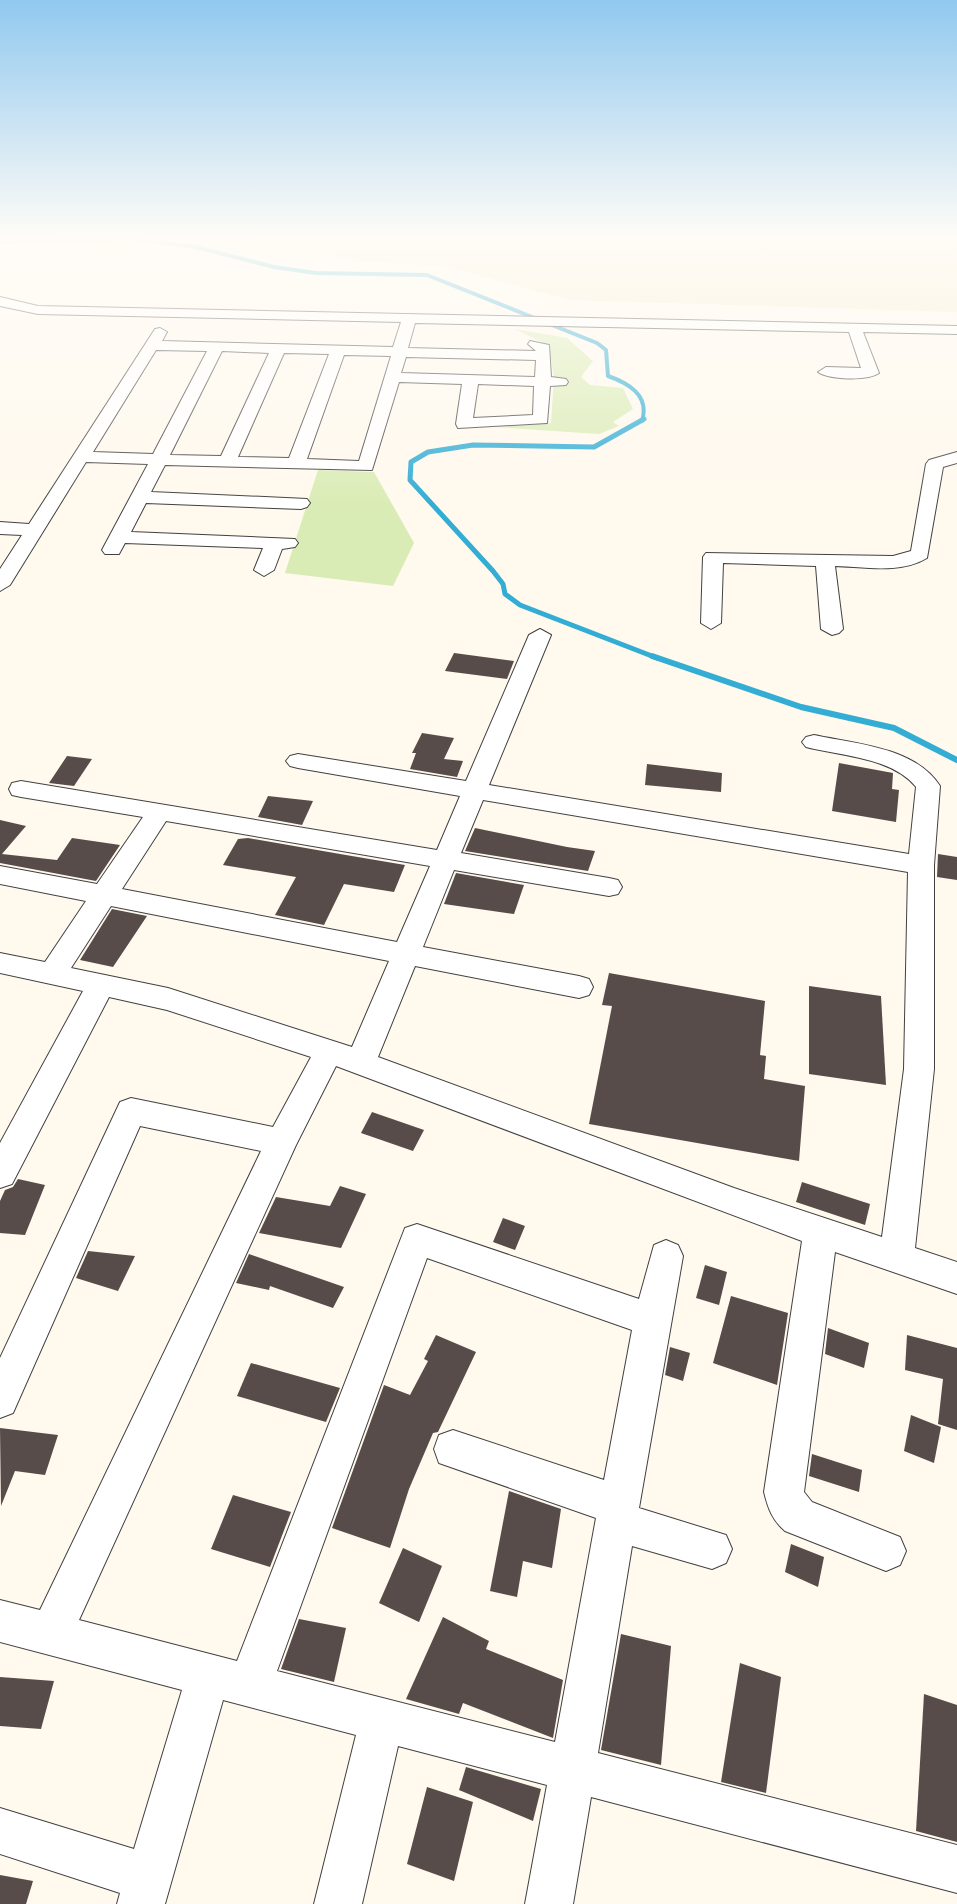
<svg xmlns="http://www.w3.org/2000/svg" width="957" height="1904" font-family="'Crimson Pro',serif">
<style>
.farmland{fill:#f6eccd}
.green{fill:#daecb6}
.lines{fill:none;stroke-linecap:round;stroke-linejoin:round}
.stream-far2{stroke:#33add4;stroke-width:4}
.stream-far1{stroke:#33add4;stroke-width:5}
.stream{stroke:#33add4;stroke-width:6}
.building{fill:#574c49}
.minor-casing{stroke:#414141;stroke-width:2}
.minor{fill:#fff;fill-rule:evenodd}
</style>
<rect width="100%" height="100%" fill="#fff9ee"/>
<path class="farmland" d="M257,238H957V312L571,300L447,267L349,260Z"/>
<g class="green">
<path d="M515,329L567,338L593,361L581,377L590,385L623,388L633,409L613,422L619,426L599,434L494,427L551,423L554,378L549,346Z"/>
<path d="M318,470L374,472L414,543L393,586L285,573Z"/>
</g>
<g class="lines">
<path class="stream-far2" d="M0,242L132,239L196,247L274,267L316,273L427,275L597,343L606,350L608,376C628,383 650,395 642,421"/>
<path class="stream-far1" d="M644,419L594,447L473,445L428,452L411,462L410,480L493,571L503,584L505,594L520,605L657,658"/>
<path class="stream" d="M652,656L801,707L894,728L957,760"/>
</g>
<g class="building">
<path d="M454,653L514,661L507,679L445,671Z"/>
<path d="M422,733L454,738L444,759L463,761L457,777L410,769L416,753H412Z"/>
<path d="M67,756L92,759L74,786L49,783Z"/>
<path d="M839,763L893,773L892,789L899,790L896,822L832,811Z"/>
<path d="M647,764L722,773L721,792L645,785Z"/>
<path d="M268,796L313,801L302,825L258,817Z"/>
<path d="M0,820L26,826L2,854L57,860L72,838L120,845L96,881L0,863Z"/>
<path d="M475,828L567,847L595,851L588,871L465,851Z"/>
<path d="M248,838L340,854L405,865L394,892L344,884L324,925L275,915L296,877L223,865L238,839Z"/>
<path d="M938,854L957,857V880L937,877Z"/>
<path d="M456,873L524,885L514,914L444,904Z"/>
<path d="M112,909L147,916L113,967L80,960Z"/>
<path d="M609,973L765,1001L760,1055L766,1056L764,1079L805,1086L799,1161L589,1124L612,1006L602,1005Z"/>
<path d="M809,986L881,996L886,1085L809,1074Z"/>
<path d="M372,1112L424,1130L413,1151L361,1133Z"/>
<path d="M18,1179L45,1185L25,1235L0,1233V1201L5,1190L13,1187Z"/>
<path d="M802,1182L870,1204L865,1225L796,1202Z"/>
<path d="M340,1186L366,1194L341,1248L259,1233L276,1197L330,1206Z"/>
<path d="M503,1218L525,1226L515,1250L493,1242Z"/>
<path d="M88,1251L135,1256L118,1291L76,1278Z"/>
<path d="M249,1254L344,1287L333,1308L270,1286L269,1290L236,1283Z"/>
<path d="M705,1265L727,1272L719,1305L696,1298Z"/>
<path d="M731,1296L788,1313L777,1385L713,1363Z"/>
<path d="M828,1328L869,1343L864,1368L825,1354Z"/>
<path d="M436,1335L476,1352L438,1432L433,1433L409,1489L390,1548L332,1528L384,1385L410,1395L428,1361L424,1359Z"/>
<path d="M907,1335L957,1348V1430L938,1424L943,1379L905,1370Z"/>
<path d="M670,1347L690,1353L683,1381L665,1375Z"/>
<path d="M251,1363L340,1388L326,1422L237,1396Z"/>
<path d="M911,1415L941,1427L934,1463L904,1451Z"/>
<path d="M0,1428L58,1435L45,1475L15,1471L1,1506Z"/>
<path d="M812,1454L862,1470L859,1492L809,1476Z"/>
<path d="M509,1491L561,1509L552,1568L523,1561L517,1597L490,1591Z"/>
<path d="M233,1495L291,1512L270,1567L211,1549Z"/>
<path d="M791,1544L824,1557L818,1587L785,1572Z"/>
<path d="M403,1548L442,1566L419,1622L379,1603Z"/>
<path d="M443,1617L489,1641L486,1649L563,1680L553,1738L463,1703L459,1714L406,1699Z"/>
<path d="M299,1619L346,1628L334,1682L281,1669Z"/>
<path d="M621,1634L671,1646L661,1765L601,1750Z"/>
<path d="M740,1663L781,1677L766,1793L721,1782Z"/>
<path d="M0,1677L54,1681L41,1729L0,1726Z"/>
<path d="M924,1694L957,1705V1842L916,1831Z"/>
<path d="M466,1767L541,1789L533,1821L459,1790Z"/>
<path d="M427,1787L473,1802L454,1881L407,1864Z"/>
<path d="M0,1875L33,1881L26,1904H0Z"/>
</g>
<g class="lines">
<g class="minor-casing">
<g id="minor">
<path d="M0,297L38,306L957,326V334L863,332L879,373C868,381 829,380 818,372L826,367L861,368L849,332L415,323L408,348L536,351L528,344L530,341L549,345L551,377L566,379L568,382L566,385L550,386L547,423L458,428L456,424L462,384L399,382L372,470L165,465L151,492L307,499L310,503L307,507L301,509L146,503L131,532L295,539L298,543L295,547L282,549L274,570L264,576L254,570L263,548L125,543L119,554H105L102,550L148,464L86,462L10,585L0,591V569L22,535L0,534V522L29,524L155,329L160,328L167,332L162,341L393,347L401,322L38,314L0,306ZM156,350L207,351L153,454L93,452ZM222,351L269,353L221,456L170,455ZM284,353L329,354L289,458L238,457ZM344,355L391,356L359,461L307,459ZM406,357L536,360L535,377L401,373ZM478,384L534,386L533,415L473,418Z"/>
<path d="M957,452V463L943,467L927,558C901,574 865,567 835,566L843,629L839,633L832,635L821,629L816,566L723,563L721,623L711,629L701,623L703,557L706,553L893,556L911,551L926,464L929,460Z"/>
<path d="M540,629L551,635L489,785L909,854L916,787C892,757 840,756 806,747L802,742L806,737L814,735C856,744 915,747 940,786L934,865V1069L915,1248L957,1262V1294L835,1252L804,1492L812,1502L900,1537L906,1551L900,1565L886,1571L785,1531C772,1520 768,1508 764,1492L802,1241L336,1066L296,1145L79,1620L237,1661L405,1228L417,1224L639,1299L654,1245L666,1240L678,1245L683,1256L639,1508L726,1535L732,1549L726,1563L712,1569L632,1546L598,1753L957,1845V1893L591,1797L573,1904H525L547,1785L398,1746L362,1904H314L356,1735L223,1700L165,1904H117L120,1893L0,1854V1808L134,1849L182,1690L0,1642V1600L40,1610L261,1151L140,1126L13,1413L0,1418V1358L120,1102L131,1098L273,1127L311,1057L167,1010L109,997L12,1184L0,1188V1143L83,991L0,973V953L45,962L86,901L0,884V866L97,884L143,817L21,797L12,795L9,789L12,783L21,781L437,850L460,796L298,768L290,766L286,761L290,756L298,754L466,781L529,635ZM483,800L908,872L904,1069L882,1237L734,1188L378,1057L415,966L579,998L589,995L593,987L589,979L579,976L423,947L454,870L609,896L618,894L622,887L618,880L609,878L461,853ZM166,821L430,866L397,942L122,889ZM111,906L389,961L352,1047L168,988L71,968ZM427,1258L632,1330L604,1480L453,1430L439,1435L434,1449L439,1463L596,1518L555,1742L277,1671Z"/>
</g>
</g>
<use href="#minor" class="minor"/>
</g>
<linearGradient id="sky" x2="0" y2="1"><stop stop-color="#91c9ef"/><stop offset="0.47" stop-color="#fffcf7"/><stop offset="1" stop-color="#fffcf7" stop-opacity="0"/></linearGradient>
<rect width="957" height="505" fill="url(#sky)"/>
</svg>
